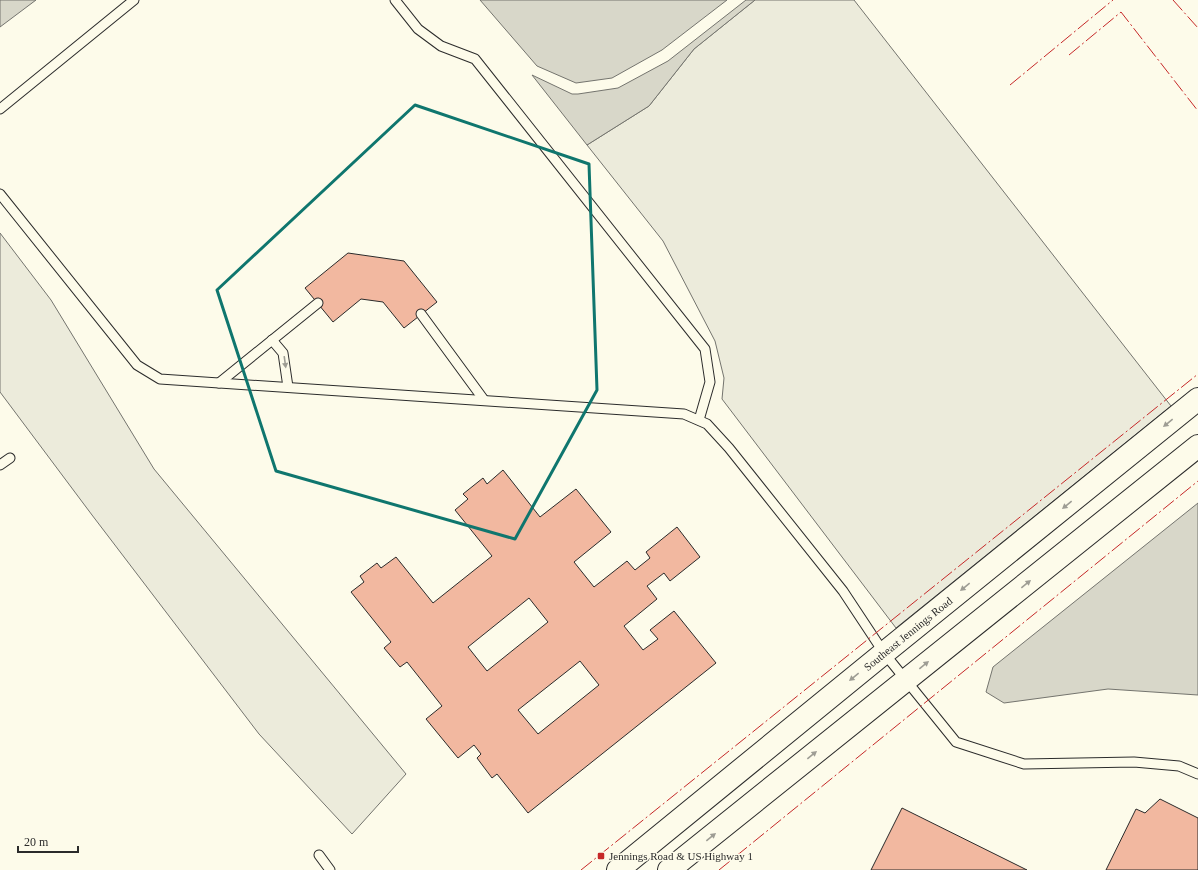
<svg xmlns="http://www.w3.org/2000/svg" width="1198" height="870" font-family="Georgia,serif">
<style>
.green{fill:#ecebdb;stroke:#74746e}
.water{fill:#d8d7c9;stroke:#74746e}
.building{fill:#f2b8a0;stroke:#2b2b2b;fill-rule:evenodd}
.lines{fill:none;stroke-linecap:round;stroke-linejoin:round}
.service-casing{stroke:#2b2b2b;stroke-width:11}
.tertiary-casing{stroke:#2b2b2b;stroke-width:24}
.service{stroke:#fdfbea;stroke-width:9}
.tertiary{stroke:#fdfbea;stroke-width:22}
.power{stroke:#c62828;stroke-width:1;stroke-dasharray:14 3 2 3;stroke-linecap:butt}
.oneway{fill:#9e9d94}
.marked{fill:none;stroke:#0f766e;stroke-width:3;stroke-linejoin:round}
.poi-dot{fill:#c62828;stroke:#fdfbea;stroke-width:1.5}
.labels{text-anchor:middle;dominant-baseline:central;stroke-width:3;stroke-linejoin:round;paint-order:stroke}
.street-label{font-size:11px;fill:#2b2b2b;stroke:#fdfbea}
.poi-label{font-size:11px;fill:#2b2b2b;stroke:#fdfbea;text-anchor:start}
</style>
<rect width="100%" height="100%" fill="#fdfbea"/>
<g class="green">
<path d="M755,0H854L1171,406L896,628L722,399L724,378L715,341L663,241L587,145L649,106L694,49Z"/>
<path d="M0,233L51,300L154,469L406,774L352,834L259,734L92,515L0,392Z"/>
</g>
<g class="water">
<path d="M0,0H36L0,27Z"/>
<path d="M480,0H727L662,50L612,78L576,83L537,66Z"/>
<path d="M746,0H755L694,49L649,106L587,145L532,75L572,94H578L618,88L668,61Z"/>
<path d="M1198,503V695L1108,689L1004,703L986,692L993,667Z"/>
</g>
<g class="building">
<path d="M348,253L404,261L437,302L404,328L383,302L361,299L333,322L305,288Z"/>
<path d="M503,470L540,517L576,489L611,532L574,562L594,587L627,561L635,570L650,558L646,552L677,527L700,557L670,581L664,573L647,586L657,599L624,626L643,650L658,639L650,630L674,611L716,663L528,813L497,774L492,778L477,758L481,754L474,745L458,758L426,719L442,706L407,662L400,667L384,648L391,642L351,592L364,582L360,576L377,563L381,568L396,557L433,603L492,556L455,510L468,499L463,494L483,478L487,484ZM529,598L548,622L487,671L468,647ZM580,661L599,685L538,734L518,710Z"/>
<path d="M1160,799L1198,818V870H1106L1136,809L1145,813Z"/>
<path d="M902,808L1027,870H871Z"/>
</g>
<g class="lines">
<g class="service-casing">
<g id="service">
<path d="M395,0L418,29L441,46L475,59L705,349L710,382L699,420"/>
<path d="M0,109L134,0"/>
<path d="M0,194L137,365L160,379L684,414L707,424L729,448L843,591L884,653L956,742L1024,764L1134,762L1179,766L1198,774"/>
<path d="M421,314L484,400"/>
<path d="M272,340L283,353L288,387"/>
<path d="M219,383L318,303"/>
<path d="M0,465L10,458"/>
<path d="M319,855L330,870"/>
</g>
</g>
<g class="tertiary-casing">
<g id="tertiary">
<path id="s1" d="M618,870L884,653L1198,399"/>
<path d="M669,870L1198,446"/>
</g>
</g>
<use href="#service" class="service"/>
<use href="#tertiary" class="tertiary"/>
<g class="power">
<path d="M1173,0L1198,28"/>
<path d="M1069,55L1121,12L1198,111"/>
<path d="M1010,85L1113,0"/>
<path d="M581,870L1198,374"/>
<path d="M719,870L1198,481"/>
</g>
</g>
<defs><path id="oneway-solid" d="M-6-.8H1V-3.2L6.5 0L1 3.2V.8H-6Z"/></defs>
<g class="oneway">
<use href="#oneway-solid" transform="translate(285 362) rotate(82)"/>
<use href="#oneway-solid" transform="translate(1168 423) rotate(141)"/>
<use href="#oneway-solid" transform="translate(1067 505) rotate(141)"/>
<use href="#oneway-solid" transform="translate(1026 584) rotate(-39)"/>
<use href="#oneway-solid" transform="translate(965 587) rotate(141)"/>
<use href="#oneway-solid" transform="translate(924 665) rotate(-39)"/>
<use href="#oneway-solid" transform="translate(854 677) rotate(141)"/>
<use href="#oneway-solid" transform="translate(812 755) rotate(-39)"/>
<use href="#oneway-solid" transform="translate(711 837) rotate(-39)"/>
</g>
<path class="marked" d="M415,105L589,164L597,390L515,539L276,471L217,290Z"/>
<rect class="poi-dot" x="597" y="852" width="8" height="8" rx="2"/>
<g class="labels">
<g class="street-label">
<text stroke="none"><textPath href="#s1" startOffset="374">Southeast Jennings Road</textPath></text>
</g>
<g class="poi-label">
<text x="609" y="856">Jennings Road &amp; US Highway 1</text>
</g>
</g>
<path d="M18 846v6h60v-6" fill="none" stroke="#2b2b2b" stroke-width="2"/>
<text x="24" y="846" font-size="12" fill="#2b2b2b" stroke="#fdfbea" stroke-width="3" paint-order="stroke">20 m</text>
</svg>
